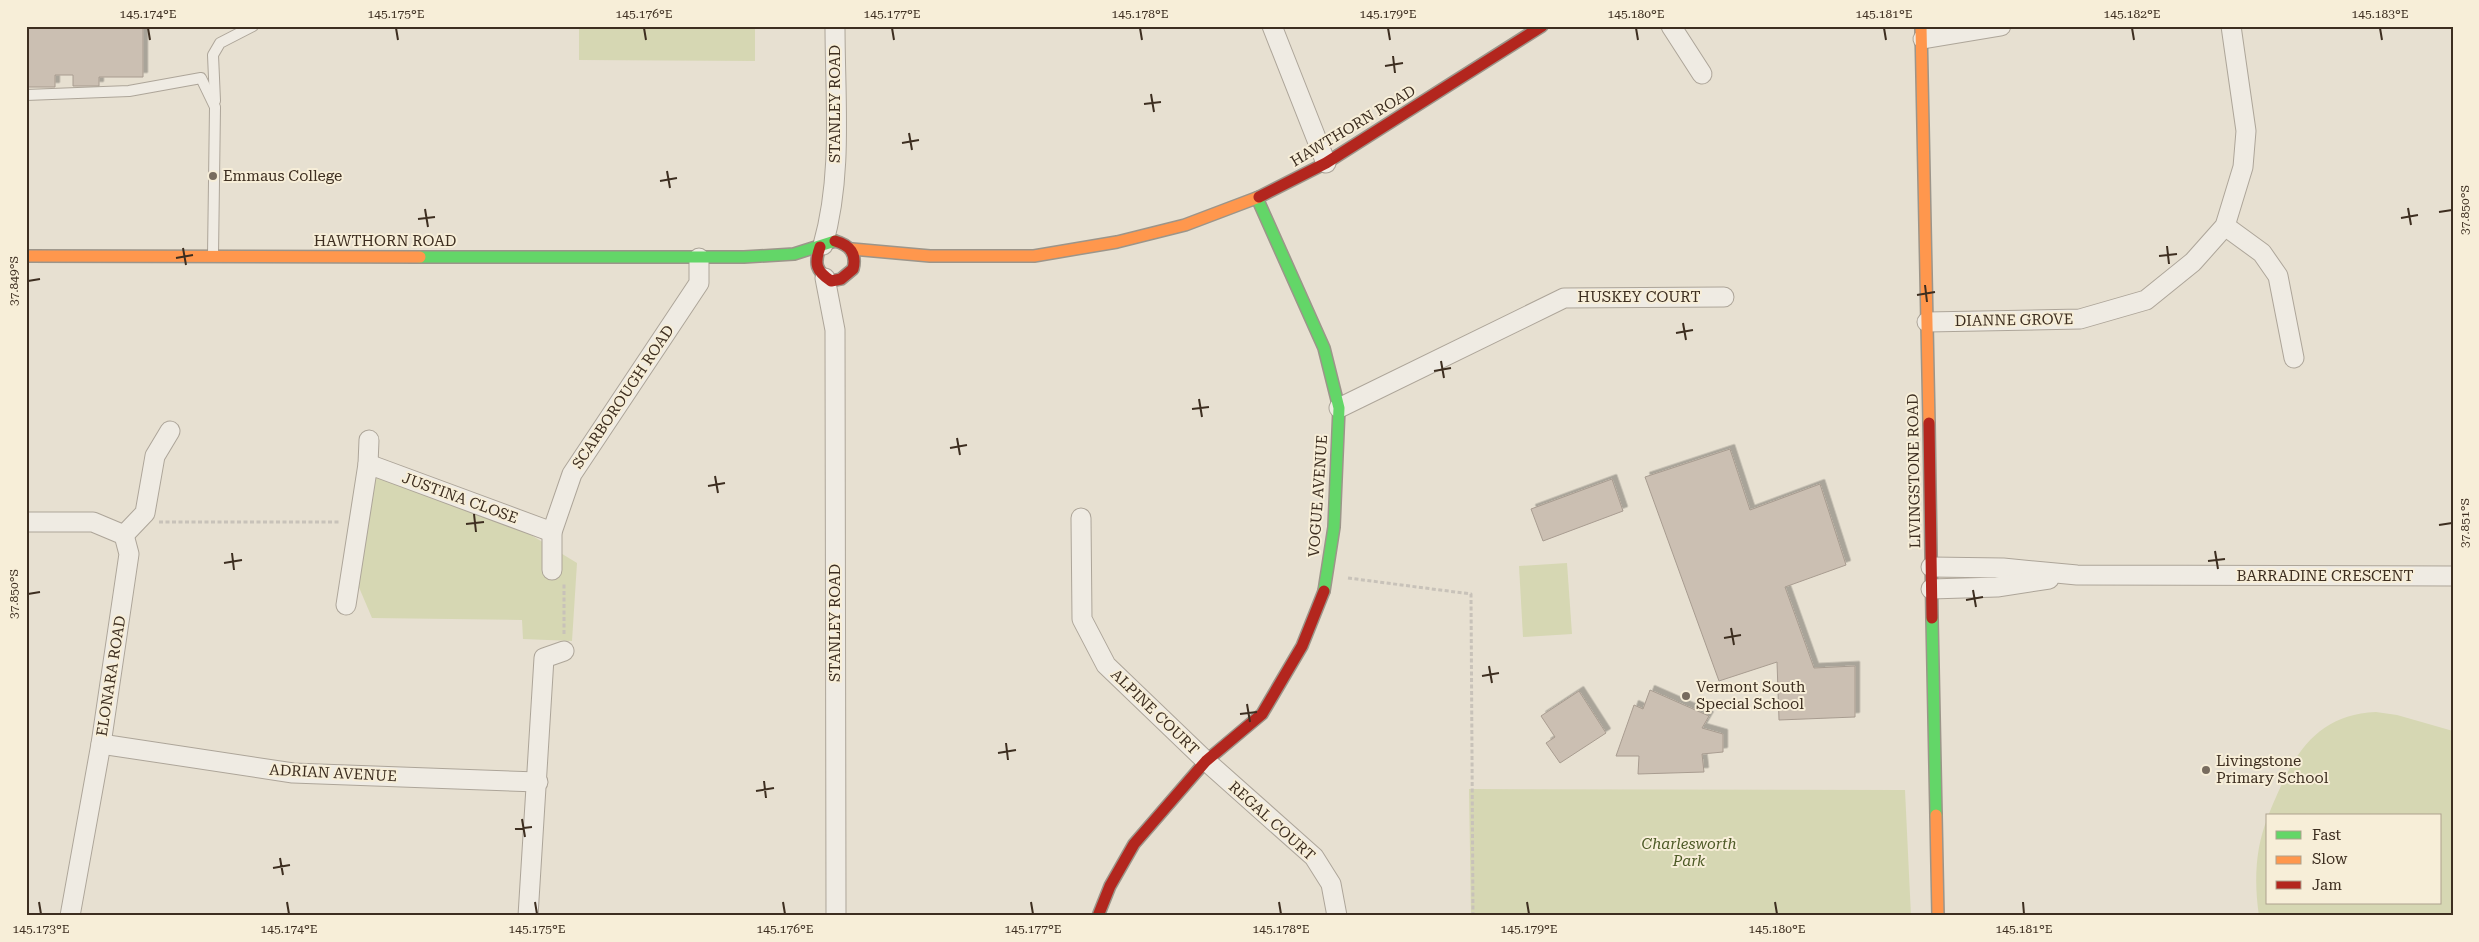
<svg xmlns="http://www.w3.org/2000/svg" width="2479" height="942" font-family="'Roboto Serif',serif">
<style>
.green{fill:#d6d7b3}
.building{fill:#cbbfb2;stroke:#a89c90;filter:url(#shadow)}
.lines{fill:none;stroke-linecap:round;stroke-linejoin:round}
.lane-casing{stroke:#ada599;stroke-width:12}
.street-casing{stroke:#ada599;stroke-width:21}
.fast-casing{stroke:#9c958a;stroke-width:14}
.slow-casing{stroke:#9c958a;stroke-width:14}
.jam-casing{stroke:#9c958a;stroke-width:14}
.path{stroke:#c8c2b9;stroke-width:3;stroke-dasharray:4 2.5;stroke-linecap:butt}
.lane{stroke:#efebe3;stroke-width:10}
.street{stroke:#efebe3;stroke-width:19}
.fast{stroke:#63d668;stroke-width:11}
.slow{stroke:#ff974d;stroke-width:11}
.jam{stroke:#b3261e;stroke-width:11}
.ticks{fill:none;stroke:#3d2e20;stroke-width:2}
.poi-dot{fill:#786c5e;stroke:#f7eed8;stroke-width:2}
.labels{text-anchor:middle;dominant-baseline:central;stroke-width:4;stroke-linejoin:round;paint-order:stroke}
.street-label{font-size:15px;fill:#3d2e20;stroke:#f7eed8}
.poi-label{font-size:15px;fill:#3d2e20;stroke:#f7eed8;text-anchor:start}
.park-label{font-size:15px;font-style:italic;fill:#4d5a26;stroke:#f7eed8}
.neatline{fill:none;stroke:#3d2e20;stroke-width:2}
.ticks-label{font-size:12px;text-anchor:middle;fill:#3d2e20}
</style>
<defs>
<filter id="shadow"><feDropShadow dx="4.5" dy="-4.5" stdDeviation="0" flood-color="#0004"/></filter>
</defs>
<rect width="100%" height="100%" fill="#e7e0d1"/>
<g class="green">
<path d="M579,26H755V61L579,60Z"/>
<path d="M374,472L531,535L577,563L572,641L523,639L522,620L372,618L358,585Z"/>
<path d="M1567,563L1572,634L1523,637L1519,566Z"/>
<path d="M2376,712L2397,715L2453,731V916H2259C2254,882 2255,848 2268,817V903H2440V816H2268C2290,762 2311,715 2376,712Z"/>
<path d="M1469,789L1905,790L1911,916H1471Z"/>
</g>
<g class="building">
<path d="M26,26H143V77H99V86H73V75H55V87H26Z"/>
<path d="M1730,449L1750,510L1820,484L1846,565L1785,587L1814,668L1855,666V717L1779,720L1777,662L1719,681L1645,477Z"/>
<path d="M1612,479L1623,511L1543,541L1531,509Z"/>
<path d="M1650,690L1709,716L1702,728L1723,734V752L1702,754L1704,772L1638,774L1639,756H1616L1634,705L1643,709Z"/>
<path d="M1579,691L1606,733L1560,763L1546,743L1555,737L1541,716Z"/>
</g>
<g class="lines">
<g class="lane-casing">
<g id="lane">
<path d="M26,95L129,91L201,78L215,107L213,255"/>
<path d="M215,101L213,55L220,43L253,26"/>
</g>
</g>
<g class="street-casing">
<g id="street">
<path d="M1272,26L1326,163"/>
<path d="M1671,26L1702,74"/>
<path d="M1923,39L2001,26"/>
<path d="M2225,226L2262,253L2278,276L2294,358"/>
<path d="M823,245C843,175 835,99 835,26"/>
<path d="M825,278L835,330L836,916"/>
<path d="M1927,322L2080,319L2146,300L2193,262L2225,226L2243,167L2246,131L2231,26"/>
<path d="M1339,408L1564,298L1724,297"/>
<path d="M368,464L369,440"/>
<path d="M1081,518L1082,619L1106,665L1206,761L1314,857L1331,884L1337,916"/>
<path d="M26,522H93L124,535L129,554L101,744L70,916"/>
<path d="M124,535L145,513L155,456L170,431"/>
<path d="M1931,567L2003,568L2077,575L2453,576"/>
<path d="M552,570V532L572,474L699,283V258"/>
<path d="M1931,589L1997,587L2049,579"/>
<path d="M346,605L368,464L552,532"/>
<path d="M101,744L293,773L538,782"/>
<path d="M528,916L544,658L564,651"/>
</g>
</g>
<g class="fast-casing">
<g id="fast">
<path d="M1257,198L1324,348L1339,408L1334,527L1324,591"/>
<path d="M420,257H744L794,254L835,241"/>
<path d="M1932,618L1936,815"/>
</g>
</g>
<g class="slow-casing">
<g id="slow">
<path d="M1921,26L1929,423"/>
<path d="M852,249L930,256H1034L1117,242L1185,225L1259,197"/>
<path d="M26,256L420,257"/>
<path d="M1936,815L1938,916"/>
</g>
</g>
<g class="jam-casing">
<g id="jam">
<path d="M1259,197L1326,163L1542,26"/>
<path d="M820,247C814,264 816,271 831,281L841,279L853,269C857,254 850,245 835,241"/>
<path d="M1929,423L1932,618"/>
<path d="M1098,916L1110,886L1134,844L1206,761L1262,714L1302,646L1324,591"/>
</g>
</g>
<g class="path">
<path d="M159,522H340"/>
<path d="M1348,578L1471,594L1473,916"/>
<path d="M564,634V584"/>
</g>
<use href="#lane" class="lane"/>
<use href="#street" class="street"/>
<use href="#fast" class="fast"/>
<use href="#slow" class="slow"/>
<use href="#jam" class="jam"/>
</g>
<path class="ticks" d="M148,28L150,40M396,28L398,40M644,28L646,40M892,28L894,40M1140,28L1142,40M1388,28L1390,40M1636,28L1638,40M1884,28L1886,40M2132,28L2134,40M2380,28L2382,40M1393,56L1395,73M1385,66L1403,63M1151,94L1154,112M1144,104L1161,102M909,133L912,150M902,143L919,140M667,171L670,188M660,181L677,178M2408,208L2411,225M425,209L428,227M2439,212L2452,210M2401,218L2418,215M418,219L435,217M2167,246L2169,264M183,248L186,265M2159,256L2177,254M176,258L193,255M28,281L40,279M1925,285L1927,302M1917,295L1935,292M1683,323L1686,340M1676,333L1693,330M1441,361L1444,378M1434,371L1451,368M1199,399L1202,417M1192,409L1209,407M957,438L960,455M950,448L967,445M715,476L718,493M708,486L725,483M474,514L476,532M466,524L484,522M2439,525L2452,523M2215,551L2218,569M232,553L234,570M2208,561L2225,559M224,563L242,560M1973,590L1976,607M28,594L40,592M1966,600L1983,597M1731,628L1734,645M1724,638L1741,635M1489,666L1492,683M1482,676L1499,673M1247,704L1250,722M1240,714L1257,712M1006,743L1008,760M998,753L1016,750M764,781L766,798M756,791L774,788M522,819L525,837M515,829L532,827M280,858L283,875M273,868L290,865M39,902L41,914M287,902L289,914M535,902L537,914M783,902L785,914M1031,902L1033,914M1279,902L1281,914M1527,902L1529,914M1775,902L1777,914M2023,902L2024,914"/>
<g class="poi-dot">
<circle cx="213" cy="176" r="5"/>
<circle cx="1686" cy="696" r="5"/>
<circle cx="2206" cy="770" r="5"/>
</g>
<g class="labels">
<g class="street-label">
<text transform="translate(835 104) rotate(-90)">STANLEY ROAD</text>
<text transform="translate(1353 126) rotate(-31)">HAWTHORN ROAD</text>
<text x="385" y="241">HAWTHORN ROAD</text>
<text x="1639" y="297">HUSKEY COURT</text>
<text transform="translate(2014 320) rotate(-1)">DIANNE GROVE</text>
<text transform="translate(623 397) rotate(-56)">SCARBOROUGH ROAD</text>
<text transform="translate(1914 471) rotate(-91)">LIVINGSTONE ROAD</text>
<text transform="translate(1318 496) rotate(-86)">VOGUE AVENUE</text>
<text transform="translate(460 498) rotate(20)">JUSTINA CLOSE</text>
<text x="2325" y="576">BARRADINE CRESCENT</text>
<text transform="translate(835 623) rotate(-90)">STANLEY ROAD</text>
<text transform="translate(111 676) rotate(-81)">ELONARA ROAD</text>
<text transform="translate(1155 712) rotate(44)">ALPINE COURT</text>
<text transform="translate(333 773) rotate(3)">ADRIAN AVENUE</text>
<text transform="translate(1272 821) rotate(42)">REGAL COURT</text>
</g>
<g class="poi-label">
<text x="223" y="176">Emmaus College</text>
<text x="1696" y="687">Vermont South<tspan x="1696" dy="17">Special School</tspan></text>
<text x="2216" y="761">Livingstone<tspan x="2216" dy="17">Primary School</tspan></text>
</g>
<g class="park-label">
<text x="1689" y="844">Charlesworth<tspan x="1689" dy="17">Park</tspan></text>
</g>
</g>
<rect width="2479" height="942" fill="none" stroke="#f7eed8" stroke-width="55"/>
<rect x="2266" y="814" width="175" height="90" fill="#f7eed8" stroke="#ada18e"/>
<rect x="2276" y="831" width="25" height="8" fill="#63d668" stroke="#ada18e"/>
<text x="2312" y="840" font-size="15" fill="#3d2e20">Fast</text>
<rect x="2276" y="856" width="25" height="8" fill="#ff974d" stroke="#ada18e"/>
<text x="2312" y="864" font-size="15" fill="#3d2e20">Slow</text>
<rect x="2276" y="881" width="25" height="8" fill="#b3261e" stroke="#ada18e"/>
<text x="2312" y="890" font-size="15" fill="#3d2e20">Jam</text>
<rect x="28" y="28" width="2424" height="886" class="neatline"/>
<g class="ticks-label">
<text x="148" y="18">145.174°E</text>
<text x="396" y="18">145.175°E</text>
<text x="644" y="18">145.176°E</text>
<text x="892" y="18">145.177°E</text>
<text x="1140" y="18">145.178°E</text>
<text x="1388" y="18">145.179°E</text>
<text x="1636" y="18">145.180°E</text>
<text x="1884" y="18">145.181°E</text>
<text x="2132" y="18">145.182°E</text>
<text x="2380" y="18">145.183°E</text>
<text transform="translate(2465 210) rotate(-90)" y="4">37.850°S</text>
<text transform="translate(14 281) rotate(-90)" y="4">37.849°S</text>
<text transform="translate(2465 523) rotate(-90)" y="4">37.851°S</text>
<text transform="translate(14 594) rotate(-90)" y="4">37.850°S</text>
<text x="41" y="933">145.173°E</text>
<text x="289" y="933">145.174°E</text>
<text x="537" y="933">145.175°E</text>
<text x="785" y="933">145.176°E</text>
<text x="1033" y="933">145.177°E</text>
<text x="1281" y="933">145.178°E</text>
<text x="1529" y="933">145.179°E</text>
<text x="1777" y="933">145.180°E</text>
<text x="2024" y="933">145.181°E</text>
</g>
</svg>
